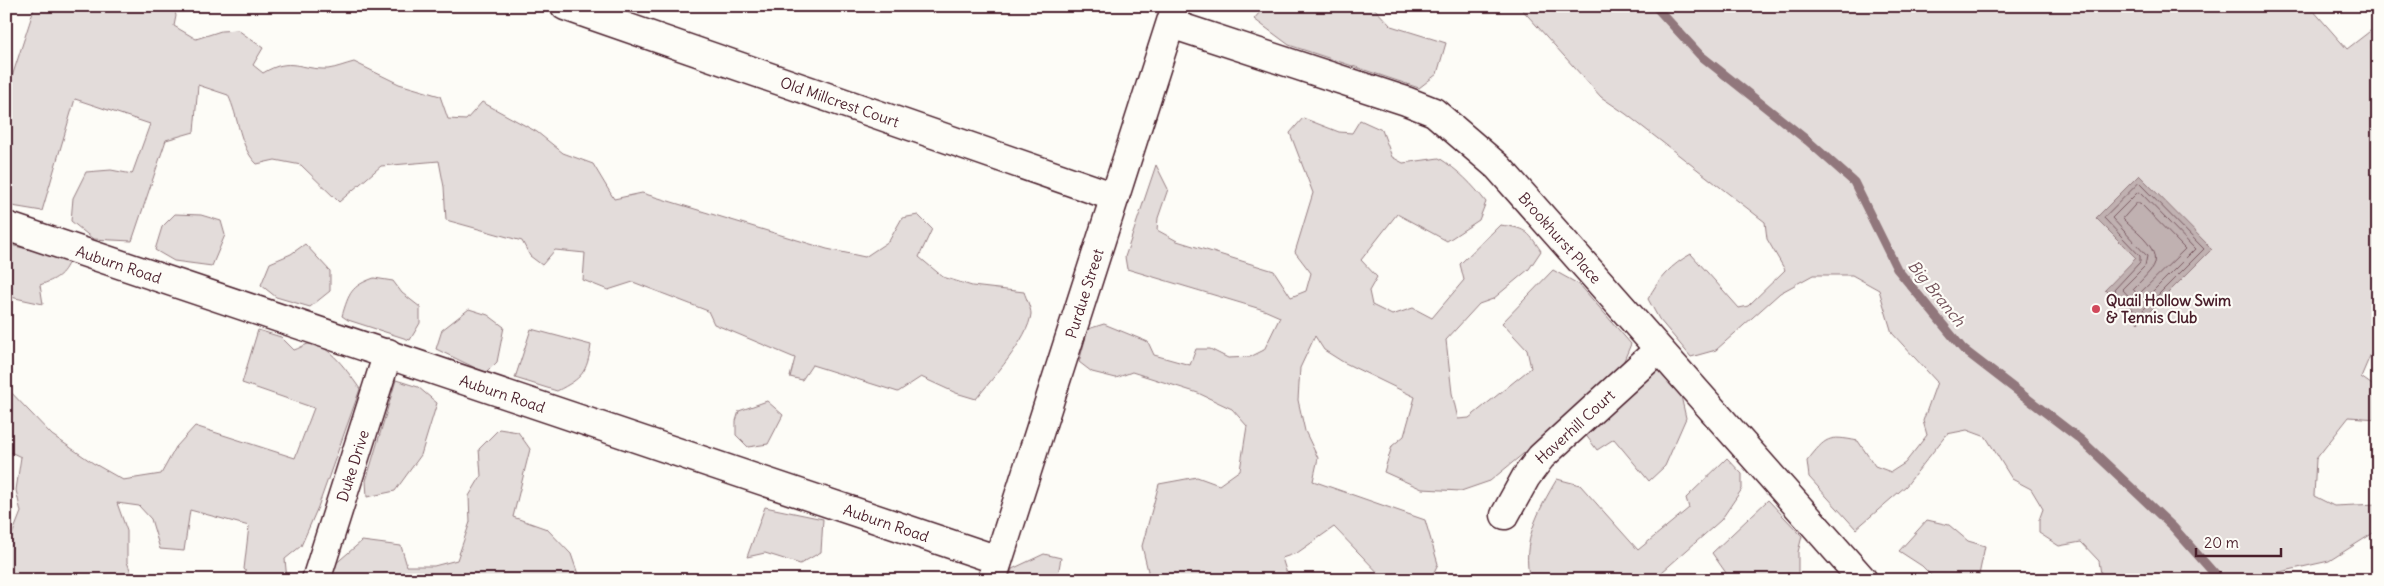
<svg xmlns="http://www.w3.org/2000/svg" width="2384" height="586" font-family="Delius,sans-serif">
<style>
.green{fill:#e3dcda;stroke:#967e82}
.water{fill:#c0b1b1;stroke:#91777b}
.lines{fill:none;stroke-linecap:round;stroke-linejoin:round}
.shore{stroke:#795961;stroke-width:1}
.stream{stroke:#91777b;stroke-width:9}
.minor-casing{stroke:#4a1f2b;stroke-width:31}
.minor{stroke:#fdfcf7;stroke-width:28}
.poi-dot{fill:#d1495b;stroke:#fdfcf7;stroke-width:2}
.labels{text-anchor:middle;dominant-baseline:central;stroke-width:4.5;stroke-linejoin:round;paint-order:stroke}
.street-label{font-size:15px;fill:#4a1f2b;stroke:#fdfcf7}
.poi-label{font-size:15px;font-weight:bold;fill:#4a1f2b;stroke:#fdfcf7;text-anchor:start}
.water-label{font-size:16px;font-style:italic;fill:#73525a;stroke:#fdfcf7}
</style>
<rect width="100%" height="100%" fill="#fdfcf7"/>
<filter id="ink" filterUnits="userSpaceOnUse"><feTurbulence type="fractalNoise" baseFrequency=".02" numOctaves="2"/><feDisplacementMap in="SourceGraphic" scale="10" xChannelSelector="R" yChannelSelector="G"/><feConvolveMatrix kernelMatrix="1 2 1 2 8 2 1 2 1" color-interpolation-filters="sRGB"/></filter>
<g filter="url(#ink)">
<g class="green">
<path d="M35,6H174L176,16L174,26L196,39L221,31L238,30L263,48L253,65L263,73C291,56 300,70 328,69C336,68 346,64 354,62L399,84L440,96L448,119L466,120L482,102L537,132L563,153L593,164L614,199L642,193L827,249L865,257L889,241L902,218L918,215L932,229L919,257L943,277L972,286L1024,292C1026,298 1031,308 1031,314C1029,338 991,380 976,399L956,393L921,377L898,392L812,365L802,380L790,377L795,358L714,324L708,311L633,282L608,290L583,280L585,253L555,250L542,265L530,256L522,241L446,220L444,187L439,161L381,166L339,202L301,165L275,160L257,164C239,147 239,117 228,95L198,85L194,132L166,140L132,241L93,239L71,221L73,198L86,172L111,170L132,174L150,124L75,99L42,211L6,205V95Z"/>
<path d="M1265,6H1372L1391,26L1446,43L1437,74L1419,88L1289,45L1254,19Z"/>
<path d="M1519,6H2315L2312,9L2347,49L2378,25V337L2361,377L2378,389V419L2349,417L2316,459L2314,496L2334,506L2378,504V530L2329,561L2262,576V580H2102L2099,561L2081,542L2059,546L2039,533V520L2043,509L2031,489L2012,479L1986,437L1967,430L1947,434L1906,486L1856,529L1809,477L1807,461C1826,437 1828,435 1858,441L1875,466L1891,472L1905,463L1927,435L1923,421L1937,382L1892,333L1879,290L1852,275H1813L1780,293L1716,350L1691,357L1659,319L1648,299C1659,278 1671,265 1691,254L1739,308L1748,306L1785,270L1767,239L1765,222L1626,114L1601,97Z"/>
<path d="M1303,118L1339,132L1352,133L1360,120L1382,130L1392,157L1403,163L1439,158C1458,170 1472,184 1486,202L1479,220L1447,241L1397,214L1361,260L1377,277L1369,291L1372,305L1392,315L1413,308L1432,318L1464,280L1460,264L1500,225C1525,228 1527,230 1541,251L1529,269L1493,299L1479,304L1446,340L1452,393L1458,419L1469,418L1531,368L1527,350L1502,323L1553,270L1580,285L1631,344L1617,377L1490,481L1461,491L1422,489L1384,472L1392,446L1404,436L1415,397L1343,362L1324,350L1315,336L1300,368L1298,400L1305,431L1318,458L1313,481L1425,520L1438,564L1430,580H1385L1334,527L1297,553L1282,558L1289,580H1145L1148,571L1142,546L1159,484L1197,477L1219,485L1240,470L1247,426L1232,409L1198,393L1132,372L1116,378L1092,372L1079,362L1088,329L1104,324L1148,342L1154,355L1190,365L1196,349H1210L1228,358L1250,357L1264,350L1280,317L1264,310L1127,269L1125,257L1156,165L1168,189L1158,218L1157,230L1177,241L1274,271L1291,297L1306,291L1311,273L1295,252L1313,193L1290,133Z"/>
<path d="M175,214L201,215L221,221L225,235L212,266L174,261L155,250L162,227Z"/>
<path d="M6,244L70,259C63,276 56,279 40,285L43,304L6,296Z"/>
<path d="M305,244L330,271V291L310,307L276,297L261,285L270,263L291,254Z"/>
<path d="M374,278L393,281L402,293L420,307V323L410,340L348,320L342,316C349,293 351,286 374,278Z"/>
<path d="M469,309L488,315L504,327L497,362L486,373L436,349L442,330Z"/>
<path d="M531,329L591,345C587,373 582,378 557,391L515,378Z"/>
<path d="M258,330L281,337L294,350C298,349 304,345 308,344C328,341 350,375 360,389L318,507L301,546L285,559L287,580H253L244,569L249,526L190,510L184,551L160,549L151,519L139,506L117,503L127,531V562L134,580H6V550L21,512L16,490L21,457L6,450V387L52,435L93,463L123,480L161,474L176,447L195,426L295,458L314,408L242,383Z"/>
<path d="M1653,370H1666L1681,396L1686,418L1665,466L1649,481L1614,439L1597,450L1585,434Z"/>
<path d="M396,380L418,387L437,403L421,455L395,491L367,497L366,481Z"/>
<path d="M767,401L783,415L768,444L748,447L736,435V421L739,411Z"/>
<path d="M499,429L518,432L530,449L513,517L547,529L571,554L580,580H329L334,565L362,541L401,546L407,566H434L457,560L470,522L469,496L481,476L479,449Z"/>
<path d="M1727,458L1742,474V489L1721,520L1653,580H1530C1521,542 1538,511 1557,479L1580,485L1638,550L1689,508L1686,498Z"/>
<path d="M1768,500L1802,536L1798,552V580H1731L1712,553Z"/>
<path d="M765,507L823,519L821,552L800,564L765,553L747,557Z"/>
<path d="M1927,520L1949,525L1968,541L1985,546L1978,580H1936L1922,566L1899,551Z"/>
<path d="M1044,554L1061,558L1057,580H1009L1012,569Z"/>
</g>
<path class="water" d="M2139,175L2212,249L2138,323L2105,290L2136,258L2096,218Z"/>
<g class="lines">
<g class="shore">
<path d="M2139,183L2204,249L2138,315L2114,290L2140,262V256L2104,218Z"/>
<path d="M2140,192L2195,249L2138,306L2122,289L2145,266L2147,256L2112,218L2137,193Z"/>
<path d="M2137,203H2140L2185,249L2138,295L2133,289C2139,283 2145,277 2150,271C2166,251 2135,232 2123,219Z"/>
</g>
<path class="stream" d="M1655,6L1700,55L1808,141L1854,182L1897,269L1963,349L2080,439L2173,527L2220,580"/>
<g class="minor-casing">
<g id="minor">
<path id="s1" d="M565,6L1115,197"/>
<path id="s2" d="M1171,24L1406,101L1434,112L1498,167L1863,580"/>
<path id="s3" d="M6,226L998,560"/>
<path id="s4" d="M1505,515L1526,477L1541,457L1658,350"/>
<path id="s5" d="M316,580L388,353"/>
<path id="s6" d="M992,580L1176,6"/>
</g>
</g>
<use href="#minor" class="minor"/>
</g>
</g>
<circle class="poi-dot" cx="2096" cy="309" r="5"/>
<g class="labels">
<g class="street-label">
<text stroke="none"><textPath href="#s1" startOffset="291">Old Millcrest Court</textPath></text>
<text stroke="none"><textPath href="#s2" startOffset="456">Brookhurst Place</textPath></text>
<text stroke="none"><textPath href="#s3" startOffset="119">Auburn Road</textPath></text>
<text stroke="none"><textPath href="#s6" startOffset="301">Purdue Street</textPath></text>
<text stroke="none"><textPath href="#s3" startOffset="524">Auburn Road</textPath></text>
<text stroke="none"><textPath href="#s4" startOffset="114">Haverhill Court</textPath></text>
<text stroke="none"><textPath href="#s5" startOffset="120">Duke Drive</textPath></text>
<text stroke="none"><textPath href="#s3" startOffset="929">Auburn Road</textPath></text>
</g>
<g class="poi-label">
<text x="2106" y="300">Quail Hollow Swim<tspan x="2106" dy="17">&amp; Tennis Club</tspan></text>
</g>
<g class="water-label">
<text transform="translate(1937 293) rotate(51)">Big Branch</text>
</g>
</g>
<rect width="2384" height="586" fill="none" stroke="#fdfcf7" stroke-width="25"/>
<rect x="12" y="12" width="2359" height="561" fill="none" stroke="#4a1f2b" stroke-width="2" filter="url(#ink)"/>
<path d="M2196 548v8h85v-8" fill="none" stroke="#4a1f2b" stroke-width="2.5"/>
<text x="2204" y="548" font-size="15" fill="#4a1f2b" stroke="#fdfcf7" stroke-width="4" paint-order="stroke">20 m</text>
</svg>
